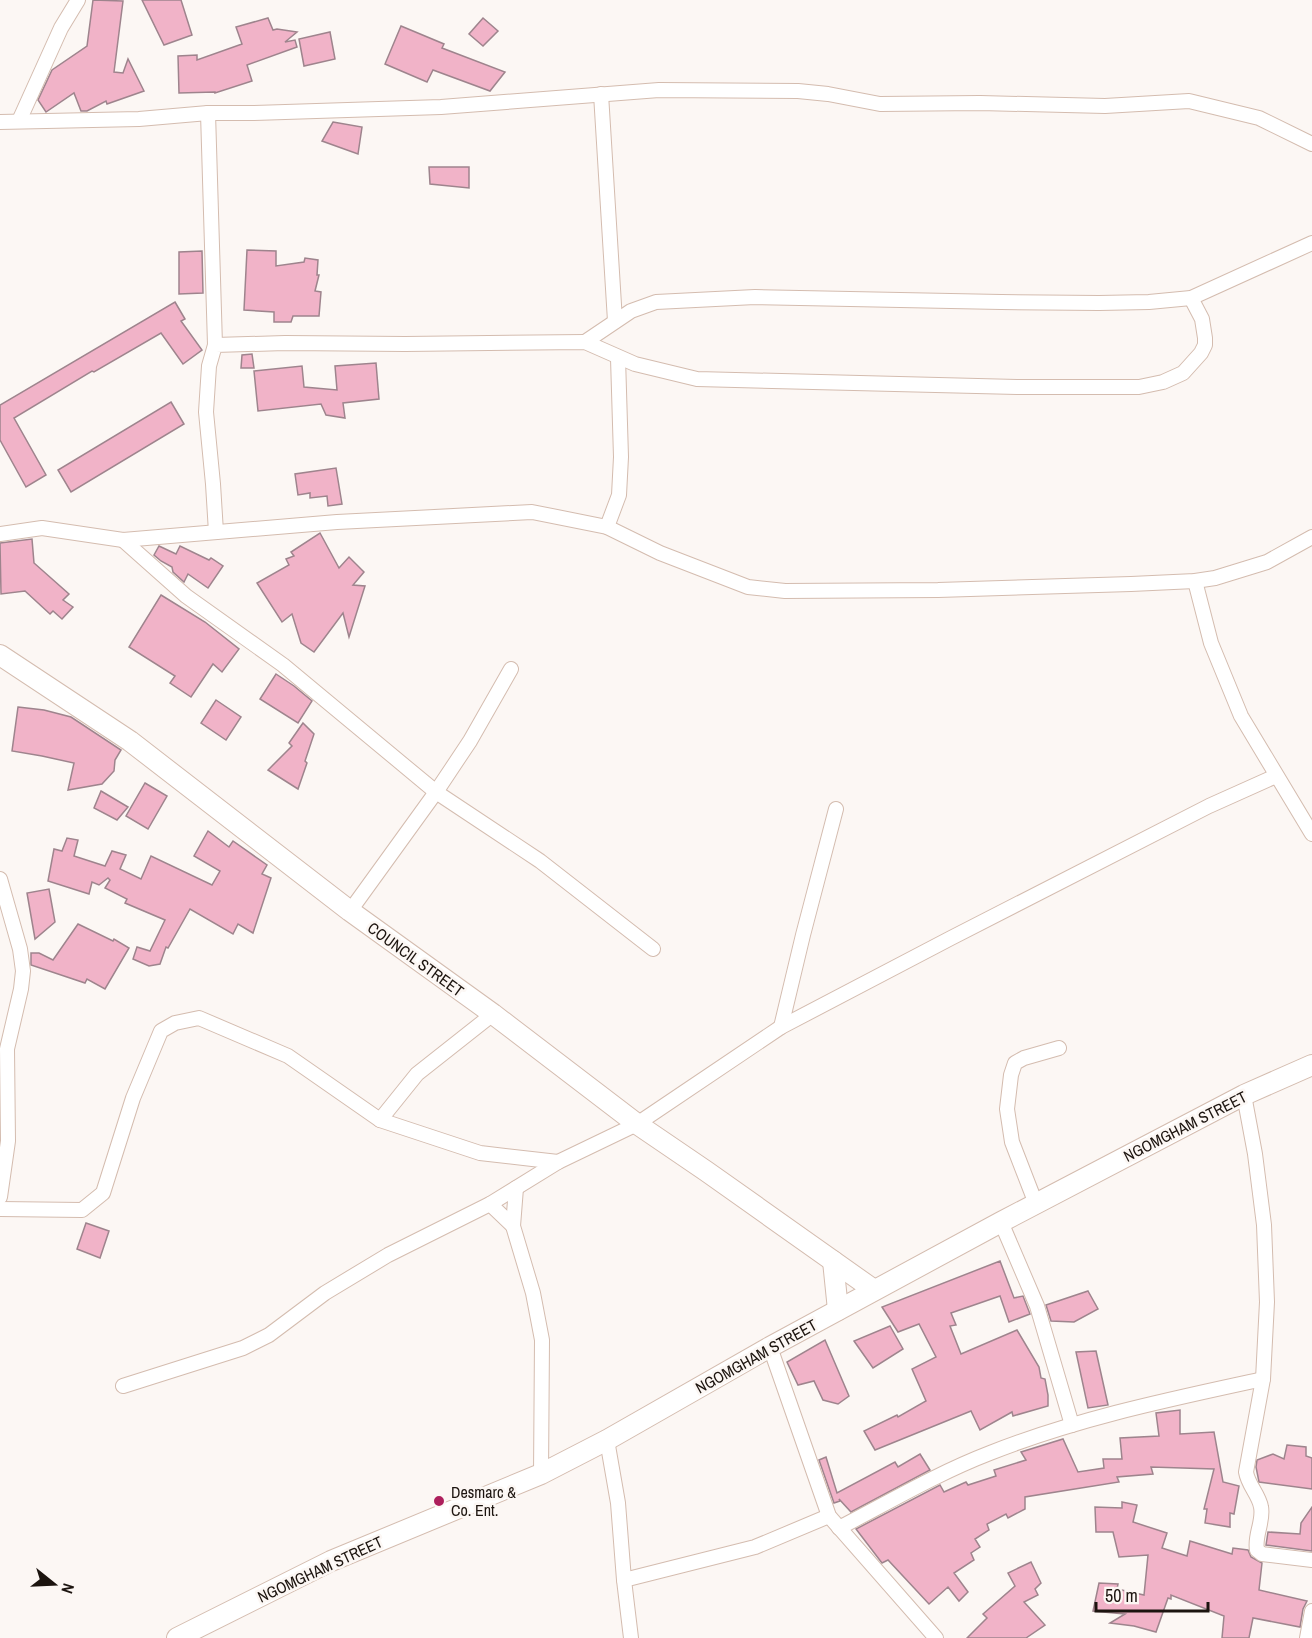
<svg xmlns="http://www.w3.org/2000/svg" width="1312" height="1638" viewBox="0 0 1312 1638" font-family="'Archivo Narrow',sans-serif">
	<style>
		.building { fill: #f1b3c8; stroke: #9e848d; stroke-width: 1.5 }
		.lines { fill: none; stroke-linecap: round; stroke-linejoin: round }
		.street-casing { stroke: #d4bcaf; stroke-width: 16 }
		.secondary-casing { stroke: #d4bcaf; stroke-width: 22 }
		.street { stroke: #fff; stroke-width: 14 }
		.secondary { stroke: #fff; stroke-width: 20 }
		.poi-dot { fill: #ad1f5c; stroke: #fcf7f4; stroke-width: 2 }
		.labels { text-anchor: middle; stroke-width: 5; stroke-linejoin: round; paint-order: stroke }
		.street-label { font-size: 16px; fill: #1c140f; stroke: #fcf7f4 }
		.poi-label { font-size: 16px; fill: #1c140f; stroke: #fcf7f4; text-anchor: start }
	</style>
	<rect width="100%" height="100%" fill="#fcf7f4"/>
	<!-- building -->
	<g class="building">
		<polygon points="93,0 123,1 114,72 123,73 128,59 144,91 107,104 106,101 87,111 81,111 74,93 46,112 38,100 52,70 87,46"/>
		<polygon points="142,0 181,0 192,35 164,45"/>
		<polygon points="268,18 273,30 277,29 297,32 285,42 295,40 297,47 247,65 252,81 215,93 215,92 179,93 178,56 197,55 197,60 242,44 236,27"/>
		<polygon points="483,18 498,31 483,46 469,34"/>
		<polygon points="401,26 444,44 442,48 505,72 490,91 433,70 427,82 385,64"/>
		<polygon points="330,32 335,59 304,66 299,39"/>
		<polygon points="333,122 362,127 358,154 322,141"/>
		<polygon points="429,167 469,167 469,188 430,184"/>
		<polygon points="247,250 276,251 276,266 304,262 305,258 318,260 317,275 319,275 315,291 321,292 319,316 293,316 291,322 274,322 274,312 244,310"/>
		<polygon points="202,251 203,293 179,294 179,252"/>
		<polygon points="175,302 185,319 181,321 202,350 183,364 161,333 94,372 92,371 14,418 46,475 26,487 0,440 0,405"/>
		<polygon points="252,354 254,368 241,368 242,355"/>
		<polygon points="376,363 379,399 343,403 345,418 326,415 321,404 258,411 254,371 302,366 304,387 337,390 335,366"/>
		<polygon points="171,402 184,424 71,492 58,470"/>
		<polygon points="336,468 342,504 328,506 327,496 310,498 310,493 298,495 295,474"/>
		<polygon points="320,533 339,568 349,557 364,572 353,585 365,586 349,637 343,613 314,652 301,643 292,614 282,622 257,583 289,565 286,559 294,556 291,552"/>
		<polygon points="32,539 34,563 69,594 63,600 73,607 62,619 53,611 50,614 25,591 1,594 0,543"/>
		<polygon points="159,546 176,554 180,546 209,560 211,558 223,566 208,588 188,574 184,582 173,572 172,567 161,561 154,555"/>
		<polygon points="161,595 205,622 239,649 222,672 213,664 191,697 170,683 175,676 129,647"/>
		<polygon points="276,674 294,686 312,701 298,723 260,699"/>
		<polygon points="216,700 241,717 226,740 201,723"/>
		<polygon points="18,707 44,710 71,717 121,750 115,760 114,771 102,784 68,790 74,763 42,756 12,751"/>
		<polygon points="303,723 314,734 305,761 307,763 298,789 268,770 292,746 289,743"/>
		<polygon points="145,783 167,796 148,829 126,816"/>
		<polygon points="101,791 128,807 117,820 94,808"/>
		<polygon points="208,831 229,847 233,841 267,865 262,874 271,878 253,933 238,924 233,934 190,909 168,948 166,947 160,964 149,966 133,959 137,947 150,951 165,920 125,903 127,899 105,888 110,880 108,878 99,885 92,882 89,894 48,881 54,849 62,851 67,838 78,840 74,856 105,866 112,851 126,855 120,869 141,879 151,856 212,885 220,871 194,856"/>
		<polygon points="49,889 55,922 35,939 27,893"/>
		<polygon points="78,924 113,941 114,939 129,948 105,989 87,979 85,983 31,965 31,953 39,953 53,960"/>
		<polygon points="86,1223 109,1231 100,1258 77,1249"/>
		<polygon points="1000,1261 1014,1298 1023,1296 1030,1314 1009,1322 1000,1296 951,1313 956,1325 950,1326 961,1354 1017,1330 1039,1367 1041,1378 1045,1379 1048,1395 1048,1406 1013,1416 1012,1412 980,1430 971,1411 875,1450 864,1431 897,1415 898,1417 926,1401 912,1369 936,1357 919,1324 898,1332 882,1307"/>
		<polygon points="1088,1291 1098,1309 1074,1322 1051,1321 1046,1305"/>
		<polygon points="890,1326 903,1349 873,1368 854,1341"/>
		<polygon points="825,1340 849,1396 838,1404 823,1400 814,1381 798,1385 787,1362"/>
		<polygon points="1096,1351 1108,1405 1088,1408 1076,1352"/>
		<polygon points="1180,1410 1180,1434 1214,1432 1223,1482 1239,1486 1234,1514 1230,1513 1230,1527 1205,1523 1207,1509 1204,1509 1214,1469 1151,1467 1153,1474 1117,1477 1119,1482 1025,1497 1025,1509 1008,1518 1006,1514 987,1524 989,1530 975,1539 980,1547 971,1553 974,1560 954,1573 968,1592 959,1601 948,1587 929,1604 888,1560 882,1563 856,1529 940,1485 944,1492 966,1482 968,1485 996,1476 994,1470 1026,1460 1021,1452 1063,1439 1078,1472 1104,1468 1103,1459 1122,1459 1120,1438 1159,1436 1156,1413"/>
		<polygon points="1287,1445 1306,1447 1306,1456 1312,1458 1312,1489 1259,1482 1256,1467 1257,1460 1273,1454 1284,1459"/>
		<polygon points="920,1454 930,1470 851,1512 839,1499 840,1501 834,1503 819,1460 826,1457 837,1493 895,1462 898,1467"/>
		<polygon points="1122,1502 1137,1505 1133,1522 1167,1533 1162,1548 1187,1556 1190,1541 1232,1554 1233,1548 1248,1550 1251,1557 1262,1563 1259,1590 1307,1601 1303,1609 1300,1627 1253,1618 1249,1638 1222,1638 1224,1616 1171,1595 1171,1599 1168,1598 1156,1632 1134,1626 1110,1623 1125,1614 1093,1611 1099,1583 1118,1584 1117,1589 1144,1595 1148,1555 1119,1557 1113,1532 1096,1532 1095,1507 1122,1508"/>
		<polygon points="1312,1507 1312,1551 1266,1545 1268,1532 1300,1534 1301,1523"/>
		<polygon points="1031,1562 1041,1583 1035,1589 1038,1595 1024,1602 1045,1625 1026,1638 967,1638 987,1618 983,1614 1015,1586 1008,1573"/>
	</g>
	<g class="lines">
		<!-- street casing -->
		<g class="street-casing">
			<g id="street">
				<polyline points="601,94 615,321"/>
				<polyline points="208,113 215,345"/>
				<polyline points="19,121 61,28 78,0"/>
				<polyline points="0,122 139,119 208,113 254,113 441,107 659,90 798,91 828,94 880,104 980,103 1105,106 1189,101 1259,118 1312,144"/>
				<polyline points="585,342 631,311 656,302 755,297 1001,302 1099,303 1149,302 1191,298 1312,243"/>
				<polyline points="607,527 619,495 621,457 618,358"/>
				<polyline points="216,532 213,484 206,412 209,366 215,345 285,343 405,344 585,342 635,364 697,379 1017,387 1139,387 1163,382 1183,373 1201,353 1205,345 1205,338 1202,319 1191,298"/>
				<polyline points="0,534 42,528 123,540 337,522 532,512 607,527 660,553 748,587 785,591 938,590 1131,584 1195,581 1215,578 1267,562 1312,537"/>
				<polyline points="123,540 186,596 283,665 436,792 540,861 653,949"/>
				<polyline points="1195,581 1211,643 1241,716 1312,834"/>
				<polyline points="0,879 20,949 23,971 21,989 7,1049 8,1141 0,1197"/>
				<polyline points="350,911 436,792 470,741 511,669"/>
				<polyline points="781,1027 803,935 836,809"/>
				<path d="M1244,1095L1255,1154L1264,1225L1267,1302L1263,1379L1246,1472C1248,1485 1259,1495 1261,1507C1264,1521 1254,1536 1257,1550L1262,1554L1312,1560"/>
				<polyline points="380,1120 417,1074 493,1014"/>
				<polyline points="516,1188 513,1226 533,1293 542,1340 541,1474"/>
				<polyline points="490,1204 513,1226"/>
				<polyline points="1036,1204 1012,1142 1007,1109 1011,1075 1015,1063 1024,1058 1059,1048"/>
				<polyline points="0,1209 82,1210 103,1193 133,1098 161,1031 175,1023 199,1018 288,1056 380,1120 480,1153 558,1162"/>
				<polyline points="1001,1222 1037,1306 1072,1425"/>
				<polyline points="770,1347 829,1516 936,1638"/>
				<polyline points="123,1386 243,1348 269,1335 325,1293 388,1255 490,1204 558,1162 637,1124 781,1027 951,938 1209,806 1276,776"/>
				<polyline points="607,1440 618,1503 624,1580 755,1547 829,1516"/>
				<path d="M839,1528C889,1502 938,1473 990,1453C1078,1418 1171,1399 1263,1379"/>
				<polyline points="624,1580 631,1638"/>
				<polyline points="1307,1638 1312,1611"/>
			</g>
		</g>
		<!-- secondary casing -->
		<g class="secondary-casing">
			<g id="secondary">
				<polyline points="0,655 130,741 350,911 493,1014 637,1124 706,1171 874,1290"/>
				<polyline points="833,1261 838,1310"/>
				<polyline points="177,1638 331,1561 541,1474 607,1440 770,1347 1001,1222 1244,1095 1312,1065"/>
			</g>
		</g>
		<!-- street -->
		<use href="#street" class="street"/>
		<!-- secondary -->
		<use href="#secondary" class="secondary"/>
	</g>
	<!-- markers -->
	<circle class="poi-dot" cx="439" cy="1501" r="6"/>
	<g class="labels">
		<!-- street labels -->
		<g class="street-label">
			<text transform="translate(416 959) rotate(36)" y="6">COUNCIL STREET</text>
			<text transform="translate(1185 1126) rotate(-27)" y="6">NGOMGHAM STREET</text>
			<text transform="translate(756 1356) rotate(-29)" y="6">NGOMGHAM STREET</text>
			<text transform="translate(320 1569) rotate(-25)" y="6">NGOMGHAM STREET</text>
		</g>
		<!-- poi labels -->
		<g class="poi-label">
			<text x="451" y="1498">Desmarc &amp;<tspan x="451" dy="18">Co. Ent.</tspan></text>
		</g>
	</g>
	<!-- north arrow -->
	<g transform="translate(54 1584) rotate(108)" stroke="#fcf7f4" stroke-width="4.5" paint-order="stroke">
	<path d="M0-4.5L10 22L0 15L-10 22Z" fill="#1c140f"/>
	<text y="-9" font-size="16" font-weight="bold" text-anchor="middle" fill="#1c140f">N</text>
	</g>
	<!-- scale -->
	<path d="M1096 1602v9h112v-9" fill="none" stroke="#1c140f" stroke-width="3"/>
	<text x="1105" y="1602" font-size="18" fill="#1c140f" stroke="#fcf7f4" stroke-width="4.5" paint-order="stroke">50 m</text>
</svg>
